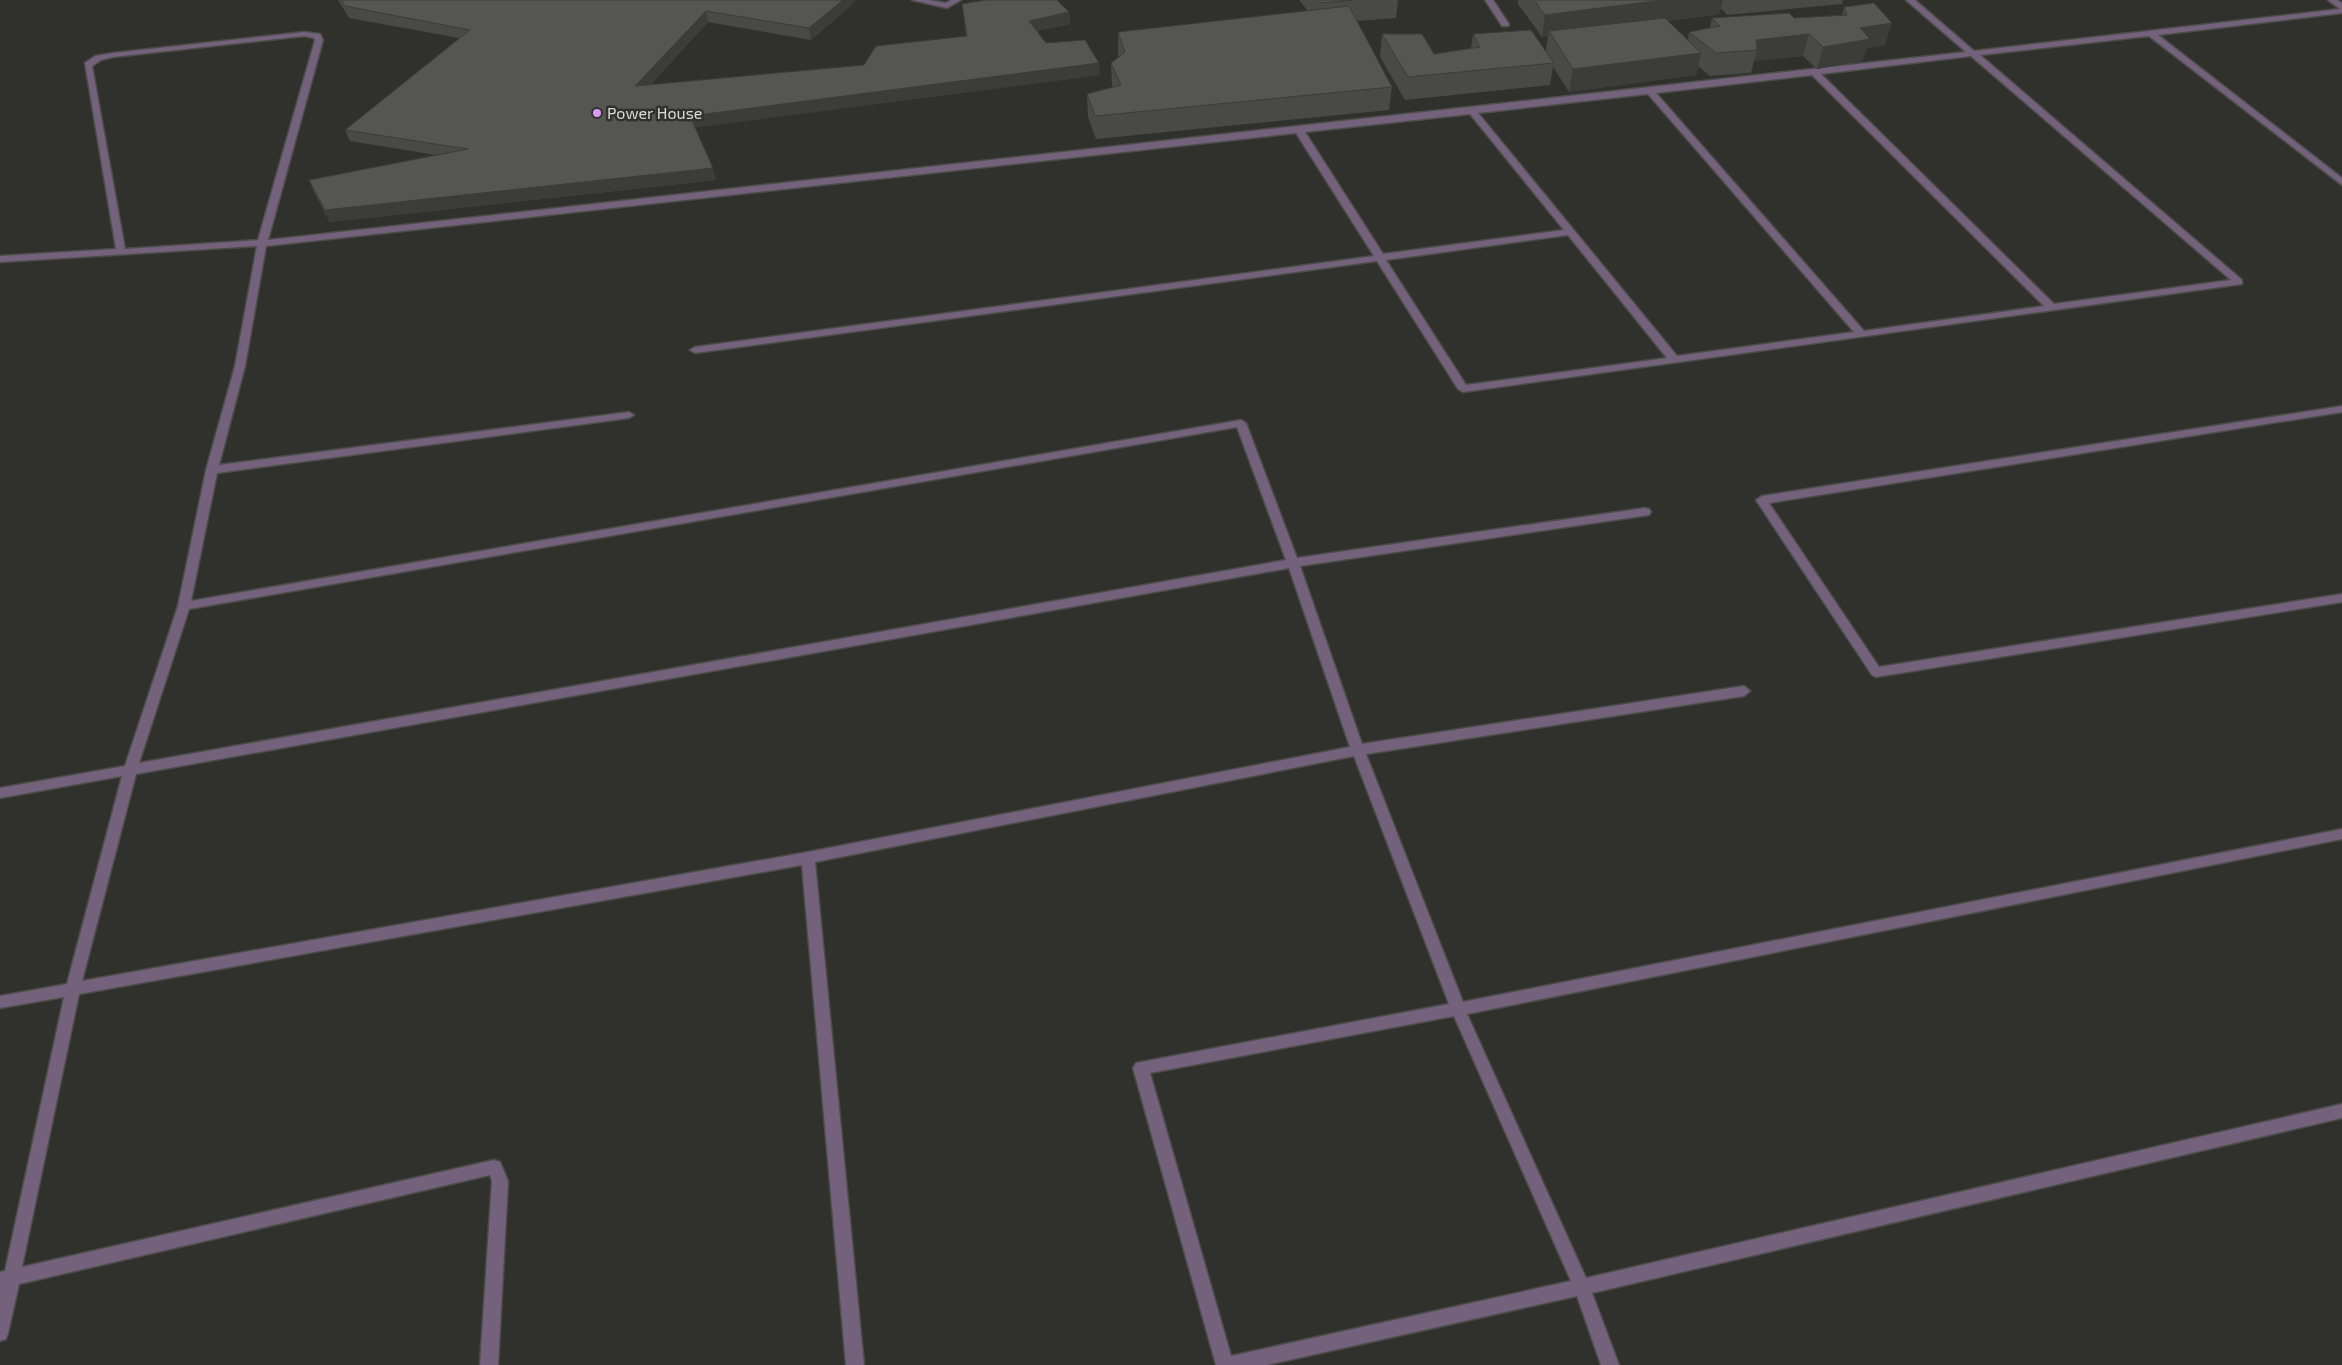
<svg xmlns="http://www.w3.org/2000/svg" width="2342" height="1365" viewBox="0 0 2342 1365" font-family="'Exo 2',sans-serif">
	<style>
		.lines { fill: none; stroke-linecap: round; stroke-linejoin: round }
		.minor-casing { stroke: #4b4c48; stroke-width: 3 }
		.minor { fill: #74617c; fill-rule: evenodd }
		.wall { fill: #494a47 }
		.shaded-wall { fill: #3c3c39 }
		.building { fill: #555652; stroke: #3c3c39 }
		.poi-dot { fill: #db99f5; stroke: #30312d; stroke-width: 2 }
		.labels { text-anchor: middle; stroke-width: 5; stroke-linejoin: round; paint-order: stroke }
		.far-poi-label { font-size: 16px; fill: #d9dad8; stroke: #30312d; text-anchor: start }
	</style>
	<rect width="100%" height="100%" fill="#30312d"/>
	<g class="lines">
		<!-- minor casing -->
		<g class="minor-casing">
			<g id="minor">
				<polygon points="912,0 928,0 946,3 951,0 961,0 947,8"/>
				<polygon points="1485,0 1493,0 1509,24 1508,26 1502,26"/>
				<path d="M1906,0H1915L1974,51L2340,9L2328,0H2337L2342,3V13L2158,35L2342,178V185L2149,36L1980,55L2242,280V284L1463,392L1458,389L1377,261L695,353L690,350L695,347L1374,256L1296,133L266,246L245,366L219,465L629,412L634,415L629,418L217,473L191,601L1241,420L1246,423L1297,558L1645,508L1649,509L1651,512L1649,515L1300,566L1362,744L1744,686L1750,691L1744,696L1366,754L1463,1002L2342,829V839L1467,1014L1586,1278L2342,1104V1118L1592,1293L1619,1365H1601L1577,1296L1267,1365H1216L1133,1068L1136,1063L1449,1004L1354,756L815,862L864,1365H846L802,865L79,994L22,1267L494,1160L500,1162L508,1181L498,1365H480L492,1181L490,1175L19,1284L8,1333L6,1339L0,1341V1272L5,1271L64,997L0,1008V996L67,984L122,776L0,798V788L125,766L178,606L206,470L235,366L257,246L0,262V256L116,249L85,63L95,56L113,53L304,32L320,34L323,40L268,240L1966,52ZM304,36L314,38L315,40L258,240L125,249L92,66L101,60L113,57ZM1971,56L2231,280L2054,304L1821,74ZM1812,75L2044,306L1864,331L1656,93ZM1648,94L1854,332L1677,356L1478,113ZM1470,114L1564,230L1383,254L1305,132ZM1568,235L1667,358L1466,385L1386,260ZM1237,427L1286,560L139,763L189,609ZM1289,568L1350,747L808,852L82,981L136,774ZM1454,1016L1571,1281L1231,1356L1150,1073Z"/>
				<polygon points="2342,406 2342,412 1769,503 1879,667 2342,594 2342,602 1876,677 1872,675 1756,500 1762,496"/>
			</g>
		</g>
		<!-- minor -->
		<use href="#minor" class="minor"/>
	</g>
	<!-- wall -->
	<g class="wall">
		<polygon points="338,0 855,0 855,2 811,40 708,22 650,85 864,65 966,36 962,4 1069,12 1070,24 1036,31 1046,43 1100,75 695,127 716,180 330,222 314,192 309,180 436,155 350,141 345,130 459,38 349,18"/>
		<polygon points="1299,0 1398,0 1396,18 1357,21 1392,87 1389,110 1096,139 1088,117 1087,94 1113,87 1112,85 1111,63 1119,57 1118,54 1118,32 1308,11"/>
		<polygon points="1518,0 1843,0 1842,4 1727,15 1721,8 1719,14 1668,21 1688,40 1689,32 1710,28 1712,18 1794,18 1842,15 1844,7 1885,45 1867,48 1862,61 1817,69 1803,56 1754,61 1751,73 1710,76 1698,66 1696,75 1569,92 1553,67 1550,85 1405,100 1380,57 1382,34 1434,54 1471,48 1473,34 1546,50 1548,36 1542,37 1518,4"/>
	</g>
	<!-- shaded-wall -->
	<g class="shaded-wall">
		<polygon points="843,0 855,0 855,2 811,40 809,28"/>
		<polygon points="1663,0 1723,0 1719,14 1552,36 1549,31 1548,36 1542,37 1545,15"/>
		<polygon points="706,11 708,22 638,97 635,86"/>
		<polygon points="1069,12 1070,24 1030,32 1029,21"/>
		<polygon points="1892,23 1885,45 1867,48 1862,61 1817,69 1823,47 1860,28"/>
		<polygon points="1809,34 1803,56 1754,61 1757,50 1756,40"/>
		<polygon points="1701,53 1696,75 1569,92 1573,69"/>
		<polygon points="1099,63 1100,75 693,128 690,116"/>
		<polygon points="713,168 716,180 330,222 325,210"/>
	</g>
	<!-- building -->
	<g class="building">
		<polygon points="341,0 843,0 809,28 706,11 635,86 864,65 876,46 967,36 962,4 985,0 1057,0 1069,12 1029,21 1046,43 1085,40 1099,63 690,116 713,168 325,210 309,180 468,149 345,130 470,30 345,6"/>
		<polygon points="1318,0 1354,0 1320,3"/>
		<polygon points="1534,0 1663,0 1545,15"/>
		<polygon points="1874,3 1892,23 1860,28 1870,39 1823,47 1809,34 1756,40 1757,50 1716,53 1689,32 1720,26 1712,18 1789,13 1794,18 1847,15 1844,7"/>
		<polygon points="1349,6 1392,87 1095,116 1087,94 1121,85 1111,63 1125,52 1118,32"/>
		<polygon points="1665,18 1701,53 1573,69 1549,31"/>
		<polygon points="1531,30 1554,63 1408,77 1382,34 1422,34 1434,54 1480,47 1473,34"/>
	</g>
	<!-- markers -->
	<circle class="poi-dot" cx="597" cy="113" r="5"/>
	<g class="labels">
		<!-- far-poi labels -->
		<g class="far-poi-label">
			<text x="607" y="119">Power House</text>
		</g>
	</g>
</svg>
